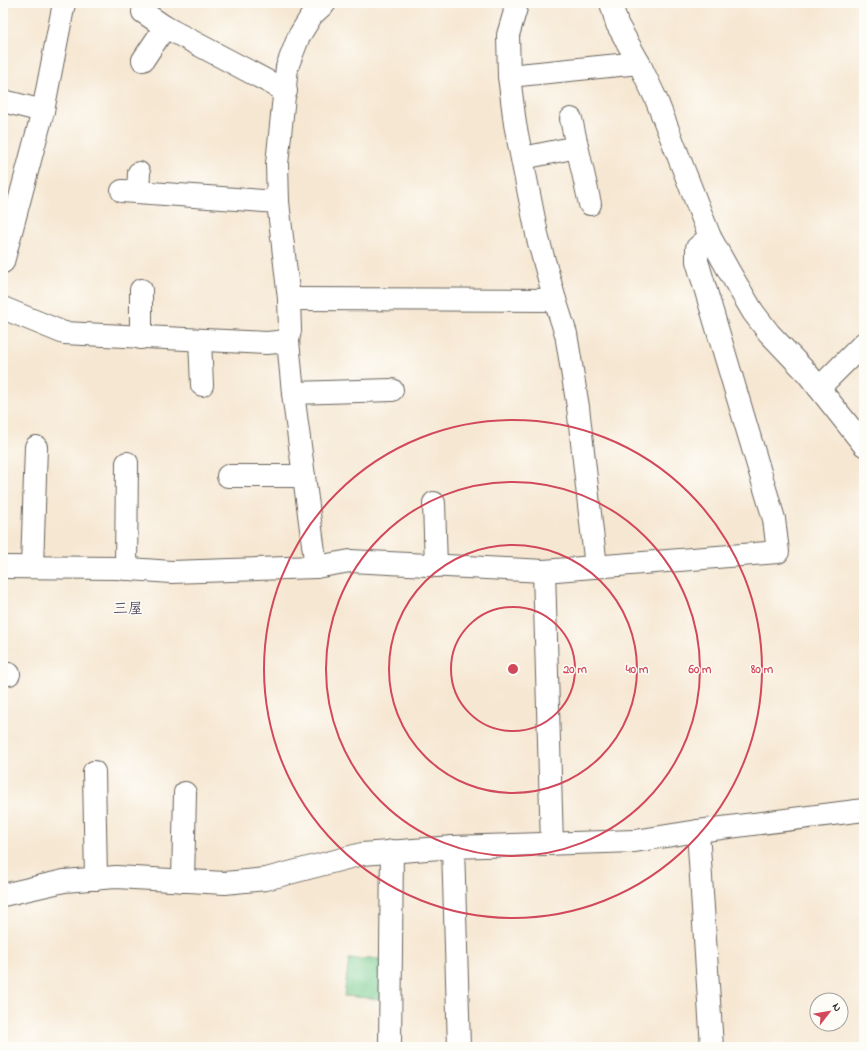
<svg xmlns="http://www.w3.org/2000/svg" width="867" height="1050" viewBox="0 0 867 1050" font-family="'Indie Flower','Klee One',sans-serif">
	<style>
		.green { fill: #75ca8e; stroke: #487355 }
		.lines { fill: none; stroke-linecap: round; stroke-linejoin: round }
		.minor-casing { stroke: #68635c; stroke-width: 24 }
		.minor { stroke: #fff; stroke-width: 22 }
		.ring { fill: none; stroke: #d1495b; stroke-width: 2 }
		.labels { text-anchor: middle; stroke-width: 3; stroke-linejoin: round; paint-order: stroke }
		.neighbourhood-label { font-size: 15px; font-weight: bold; fill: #554e64; stroke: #fdfcf7 }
		.centre { fill: #d1495b; stroke: #fdfcf7; stroke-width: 2 }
		.ring-label { font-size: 12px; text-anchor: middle; font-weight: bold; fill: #d1495b; stroke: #fdfcf7; stroke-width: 3; stroke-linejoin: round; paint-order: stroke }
	</style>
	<rect width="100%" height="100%" fill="#fdfcf7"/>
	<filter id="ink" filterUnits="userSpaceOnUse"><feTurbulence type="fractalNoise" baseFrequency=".025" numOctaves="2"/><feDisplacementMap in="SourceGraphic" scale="8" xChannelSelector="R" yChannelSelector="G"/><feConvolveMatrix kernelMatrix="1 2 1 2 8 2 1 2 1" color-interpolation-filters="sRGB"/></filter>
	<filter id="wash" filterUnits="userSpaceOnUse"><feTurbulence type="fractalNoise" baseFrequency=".012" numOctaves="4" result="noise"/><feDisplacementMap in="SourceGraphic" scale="16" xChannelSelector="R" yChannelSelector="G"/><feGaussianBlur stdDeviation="0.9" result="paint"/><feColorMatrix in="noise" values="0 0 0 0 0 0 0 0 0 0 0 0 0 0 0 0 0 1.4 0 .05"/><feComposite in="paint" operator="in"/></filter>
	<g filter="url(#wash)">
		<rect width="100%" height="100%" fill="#f6e7d2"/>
		<!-- green -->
		<polygon class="green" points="349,959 384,959 382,999 344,996"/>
	</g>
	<g filter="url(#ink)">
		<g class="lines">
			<!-- minor casing -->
			<g class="minor-casing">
				<g id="minor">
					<polyline points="513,3 516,8 508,35 509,76 515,124 538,239 555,300 566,334 578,407 596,567"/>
					<polyline points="611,3 617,24 639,63 656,99 710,237 730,273 753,312 769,333 807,373 864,445"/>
					<polyline points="143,12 165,27 286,91"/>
					<polyline points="143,60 165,27"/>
					<polyline points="509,76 639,63"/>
					<polyline points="3,101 43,111"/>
					<polyline points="571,119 590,204"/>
					<polyline points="523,158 577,147"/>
					<polyline points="122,191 278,202"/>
					<polyline points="138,192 139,173"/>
					<polyline points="3,262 43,111 64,3"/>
					<polyline points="141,290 141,338"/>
					<polyline points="289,299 555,300"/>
					<polyline points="3,308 64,333 267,343 288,341"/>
					<polyline points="200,340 202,385"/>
					<polyline points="819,388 864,343"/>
					<polyline points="293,393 392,390"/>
					<polyline points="228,476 304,476"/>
					<polyline points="434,503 436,566"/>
					<polyline points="3,567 117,568 171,572 316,567 350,561 544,571 778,552 774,519 697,261 697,248 710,237"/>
					<polyline points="32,567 36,447"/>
					<polyline points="316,567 293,393 288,341 290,330 289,299 278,202 277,164 287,67 299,36 312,15 325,3"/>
					<polyline points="126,569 127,463"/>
					<polyline points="544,571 552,844"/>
					<polyline points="3,674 9,674"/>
					<polyline points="94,772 96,879"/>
					<polyline points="698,831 712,1047"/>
					<polyline points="453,847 459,1047"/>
					<polyline points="183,881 185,793"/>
					<polyline points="3,895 64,881 116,877 225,883 266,879 362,854 453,847 635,841 698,831 864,810"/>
					<polyline points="390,1047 392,851"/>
				</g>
			</g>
			<!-- minor -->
			<use href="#minor" class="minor"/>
		</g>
	</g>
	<!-- distance rings -->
	<g class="ring">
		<circle cx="513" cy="669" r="62"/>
		<circle cx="513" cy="669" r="124"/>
		<circle cx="513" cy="669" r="187"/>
		<circle cx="513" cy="669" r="249"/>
	</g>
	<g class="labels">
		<!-- neighbourhood labels -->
		<g class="neighbourhood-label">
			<text x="128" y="613">三屋</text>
		</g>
	</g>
	<circle cx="513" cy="669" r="6" class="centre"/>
	<g class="ring-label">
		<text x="575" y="673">20 m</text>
		<text x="637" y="673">40 m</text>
		<text x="700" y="673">60 m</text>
		<text x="762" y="673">80 m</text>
	</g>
	<!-- margin -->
	<rect width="867" height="1050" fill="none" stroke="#fdfcf7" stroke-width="16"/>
	<!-- north arrow -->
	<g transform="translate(829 1012) rotate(59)"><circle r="19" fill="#fdfcf7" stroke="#a3a29f"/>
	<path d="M0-3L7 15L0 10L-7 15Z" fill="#d1495b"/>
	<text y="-6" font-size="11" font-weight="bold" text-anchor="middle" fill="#1c1c1c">N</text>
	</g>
</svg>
